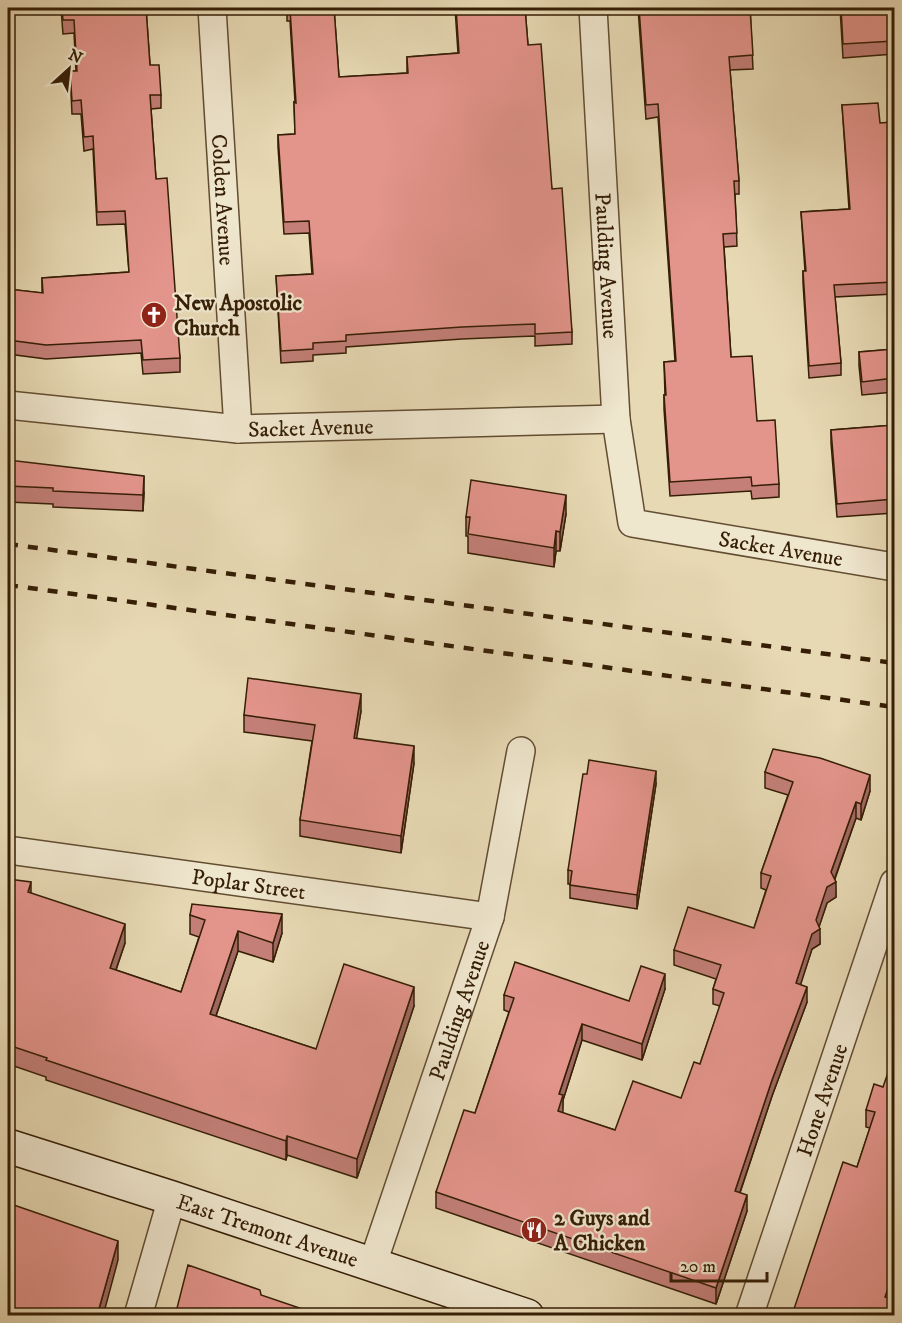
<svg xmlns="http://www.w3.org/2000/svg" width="902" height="1323" viewBox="0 0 902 1323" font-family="'IM FELL DW Pica',serif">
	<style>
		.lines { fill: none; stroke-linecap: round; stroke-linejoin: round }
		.minor-casing { stroke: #624d31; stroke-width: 30 }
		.secondary-casing { stroke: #351e05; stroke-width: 36 }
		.minor { stroke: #efe6ce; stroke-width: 27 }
		.secondary { stroke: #efe6ce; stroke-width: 33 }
		.rail { stroke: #351e05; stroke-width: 4.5; stroke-dasharray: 10 10; stroke-linecap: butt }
		.wall { fill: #c37f78; stroke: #351e05; stroke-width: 1.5 }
		.shaded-wall { fill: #9f6861; stroke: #351e05; stroke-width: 1.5 }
		.building { fill: #e3948b; stroke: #351e05; stroke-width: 1.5 }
		.labels { text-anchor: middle; stroke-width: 4.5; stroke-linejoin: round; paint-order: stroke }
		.street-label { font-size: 22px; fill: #351e05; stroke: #efe6ce }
		.poi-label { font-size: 22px; font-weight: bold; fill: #351e05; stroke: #efe6ce; text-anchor: start }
	</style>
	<rect width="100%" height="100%" fill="#e7d9b4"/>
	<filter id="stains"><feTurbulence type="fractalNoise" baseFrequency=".00333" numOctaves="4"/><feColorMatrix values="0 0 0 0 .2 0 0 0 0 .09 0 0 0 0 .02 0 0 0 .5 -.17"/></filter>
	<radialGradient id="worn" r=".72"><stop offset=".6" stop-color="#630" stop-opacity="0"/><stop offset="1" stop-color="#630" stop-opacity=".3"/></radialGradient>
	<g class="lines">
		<!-- minor casing -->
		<g class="minor-casing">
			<g id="minor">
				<path id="s1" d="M212,8L238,429"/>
				<path id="s2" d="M593,8L616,419L632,523L894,567"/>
				<path id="s3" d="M8,405L238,429L616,419"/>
				<path id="s4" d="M8,850L490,917"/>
				<path id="s5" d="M373,1263L490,917L521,751"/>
				<polyline points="138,1316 172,1198"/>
				<path id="s6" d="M749,1316L894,883"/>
			</g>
		</g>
		<!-- secondary casing -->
		<g class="secondary-casing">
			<g id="secondary">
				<path id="s7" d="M8,1146L172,1198L527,1316"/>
			</g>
		</g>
		<!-- minor -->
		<use href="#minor" class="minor"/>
		<!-- secondary -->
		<use href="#secondary" class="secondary"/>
		<!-- rail -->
		<g class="rail">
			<polyline points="8,544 894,663"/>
			<polyline points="8,585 894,707"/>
		</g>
	</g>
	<!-- wall -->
	<g class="wall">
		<polygon points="61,8 146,8 150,65 161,95 161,108 151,109 156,179 180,358 180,372 143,374 141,353 46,359 8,354 8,289 42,293 42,278 129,272 125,224 97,225 93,149 84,151 81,114 72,114 70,71 76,71 74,33 63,34"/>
		<polygon points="287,8 334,8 339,77 407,73 407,57 458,53 455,8 525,8 528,45 552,189 572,332 572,344 535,346 535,336 462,339 346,347 346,353 313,355 313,361 281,363 276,276 312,274 309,233 284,234 278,147 278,135 295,134 294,102 295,102 290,21 287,21"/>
		<polygon points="638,8 750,8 753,69 730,70 739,181 739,194 735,194 737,246 724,247 731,357 757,421 779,484 779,497 752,499 751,491 670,496 664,409 664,395 665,395 664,362 675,361 658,117 646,119"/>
		<polygon points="840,8 894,8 894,54 843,58"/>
		<polygon points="842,105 880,123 894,122 894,294 835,297 841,363 841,375 809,378 803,283 803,271 805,271 801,212 849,209"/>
		<polygon points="894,349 894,392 862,395 859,366 859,352"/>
		<polygon points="894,425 894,513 837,517 831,443 831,430"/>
		<polygon points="8,460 144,492 143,511 53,507 53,504 8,502"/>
		<polygon points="566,514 560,551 556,551 554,567 468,553 468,536 466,536 466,517"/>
		<polygon points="361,711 356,738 414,763 401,853 300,836 300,820 312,741 244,732 244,715"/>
		<polygon points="765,772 870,791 861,820 856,818 835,879 836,897 827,903 819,926 820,944 812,949 800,985 807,1002 772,1096 740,1193 747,1211 716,1304 436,1208 436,1192 475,1113 509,1012 504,1010 504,995 629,1001 665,989 642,1060 582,1040 563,1100 562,1113 615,1130 681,1098 700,1064 720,1006 713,1004 713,989 716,979 674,965 674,950 754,928 766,890 761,888 761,873 788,795 765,788"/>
		<polygon points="656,784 637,909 570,898 570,884 568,884 568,870"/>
		<polygon points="8,879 31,893 125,943 116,970 181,992 199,937 190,934 190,915 282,933 273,962 238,951 216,1016 316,1049 414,1006 357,1178 287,1155 286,1160 46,1080 46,1077 8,1064"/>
		<polygon points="883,1087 891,1299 894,1316 793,1316 793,1312 857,1167 870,1128 866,1127 866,1110"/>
	</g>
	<!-- shaded-wall -->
	<g class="shaded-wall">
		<polygon points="144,476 144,492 143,511 143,495"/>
		<polygon points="566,495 566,514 560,551 560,532"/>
		<polygon points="556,531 556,551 554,567 554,548"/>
		<polygon points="361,694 361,711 354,755 354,738"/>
		<polygon points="414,746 414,763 401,853 401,836"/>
		<polygon points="656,771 656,784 637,909 637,895"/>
		<polygon points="870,775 870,791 861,820 861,804"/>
		<polygon points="856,802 856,818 833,883 836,882 836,897 827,903 818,930 820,929 820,944 812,949 796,999 796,983 831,872"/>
		<polygon points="31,882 31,901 28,892"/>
		<polygon points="282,914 282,933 273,962 273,943"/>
		<polygon points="125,924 125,943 110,987 110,968"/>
		<polygon points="238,931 238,951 210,1033 210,1014"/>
		<polygon points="665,974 665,989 642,1060 642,1044"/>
		<polygon points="414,987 414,1006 357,1178 357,1159"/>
		<polygon points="807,987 807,1002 772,1096 735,1207 735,1191 772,1080"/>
		<polygon points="582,1024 582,1040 563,1100 563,1111 558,1126 558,1111 559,1094"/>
		<polygon points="287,1136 287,1155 286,1160 286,1141"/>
		<polygon points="747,1195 747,1211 716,1304 716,1288"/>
		<polygon points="118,1241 118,1260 103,1316 97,1316"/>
		<polygon points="894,1270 894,1287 885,1314 885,1297"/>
	</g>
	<!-- building -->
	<g class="building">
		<polygon points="62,8 146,8 150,65 159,65 161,95 150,95 156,179 167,178 180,358 143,360 141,340 46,345 8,340 8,289 43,293 42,278 129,272 125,211 97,212 93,136 84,137 81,100 72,101 70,71 77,71 74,20 63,20"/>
		<polygon points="287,8 334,8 339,77 408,73 407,57 459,53 456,8 525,8 528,45 541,44 552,189 562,188 572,332 535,334 535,324 462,327 346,335 346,341 313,343 313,349 281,351 276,276 313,274 309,221 284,222 278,135 295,134 294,102 296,103 290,9 287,9"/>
		<polygon points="639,8 750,8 753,55 729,57 739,181 734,181 737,233 723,234 731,357 752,356 757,421 775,420 779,484 752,486 751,477 670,482 664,395 666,395 664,362 676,361 658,104 646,105"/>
		<polygon points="841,8 894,8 894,41 843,44"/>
		<polygon points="878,103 880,123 894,122 894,282 834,285 841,363 809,366 803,271 806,271 801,212 850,209 842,105"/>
		<polygon points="894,349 894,378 862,382 859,352"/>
		<polygon points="894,425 894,499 837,504 831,430"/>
		<polygon points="8,460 144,476 143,495 53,491 53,488 8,486"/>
		<polygon points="471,480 566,495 560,532 556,531 554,548 468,534 470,517 466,517"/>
		<polygon points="248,678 361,694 354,738 414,746 401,836 300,820 315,725 244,715"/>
		<polygon points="773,749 820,758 870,775 861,804 856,802 831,872 836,882 827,887 816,920 820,929 812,934 796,983 807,987 772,1080 735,1191 747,1195 716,1288 436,1192 464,1110 475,1113 514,998 504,995 515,962 629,1001 641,966 665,974 642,1044 582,1024 559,1094 563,1095 558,1111 615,1130 633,1081 681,1098 694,1062 700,1064 724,993 713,989 721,965 674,950 688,907 754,928 771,876 761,873 793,782 765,772"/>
		<polygon points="589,760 656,771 637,895 570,885 572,871 568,870 583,774 587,774"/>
		<polygon points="8,879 31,882 28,892 125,924 110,968 181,992 205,920 190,915 192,904 282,914 273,943 238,931 210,1014 316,1049 344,964 414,987 357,1159 287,1136 286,1141 46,1060 47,1058 8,1045"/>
		<polygon points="892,1061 894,1062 894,1270 885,1297 894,1300 894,1316 802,1316 793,1312 843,1162 857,1167 875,1112 866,1110 874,1084 883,1087"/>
		<polygon points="8,1203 118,1241 97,1316 8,1316"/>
		<polygon points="188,1265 260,1290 261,1295 323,1316 175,1316"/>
	</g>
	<!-- icons -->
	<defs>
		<g id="church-disc" transform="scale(1.35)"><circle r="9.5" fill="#8f2418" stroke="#efe6ce"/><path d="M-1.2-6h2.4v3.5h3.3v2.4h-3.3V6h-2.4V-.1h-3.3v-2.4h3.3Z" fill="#fff"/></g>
		<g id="restaurant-disc" transform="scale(1.35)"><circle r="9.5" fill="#8f2418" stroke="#efe6ce"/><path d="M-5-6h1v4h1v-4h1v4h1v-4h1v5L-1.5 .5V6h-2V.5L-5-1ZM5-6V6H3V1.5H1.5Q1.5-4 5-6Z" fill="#fff"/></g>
	</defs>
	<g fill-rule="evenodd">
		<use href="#church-disc" x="154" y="315"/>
		<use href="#restaurant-disc" x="534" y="1230"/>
	</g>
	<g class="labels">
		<!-- street labels -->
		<g class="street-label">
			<text dy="8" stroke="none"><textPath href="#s1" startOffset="192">Colden Avenue</textPath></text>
			<text dy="8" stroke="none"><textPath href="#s2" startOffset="258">Paulding Avenue</textPath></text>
			<text dy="8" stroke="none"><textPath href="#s3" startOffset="304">Sacket Avenue</textPath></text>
			<text dy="8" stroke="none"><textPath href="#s2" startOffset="668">Sacket Avenue</textPath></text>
			<text dy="8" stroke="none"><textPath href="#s4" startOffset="243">Poplar Street</textPath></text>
			<text dy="8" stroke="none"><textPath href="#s5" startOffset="267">Paulding Avenue</textPath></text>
			<text dy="8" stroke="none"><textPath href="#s6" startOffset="228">Hone Avenue</textPath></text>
			<text dy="8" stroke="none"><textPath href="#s7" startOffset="273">East Tremont Avenue</textPath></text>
		</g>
		<!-- poi labels -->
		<g class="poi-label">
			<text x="174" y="310">New Apostolic<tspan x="174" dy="25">Church</tspan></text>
			<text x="554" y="1225">2 Guys and<tspan x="554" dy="25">A Chicken</tspan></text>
		</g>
	</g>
	<!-- margin -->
	<rect width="902" height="1323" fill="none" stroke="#e7d9b4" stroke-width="30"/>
	<rect x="9" y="9" width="884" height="1305" fill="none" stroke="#351e05" stroke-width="3"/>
	<rect x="15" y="15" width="872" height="1293" fill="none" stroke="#351e05" stroke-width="1.5"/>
	<!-- north arrow -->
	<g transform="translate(69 69) rotate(27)" stroke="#efe6ce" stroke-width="4.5" paint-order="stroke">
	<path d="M0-4.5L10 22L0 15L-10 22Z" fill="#351e05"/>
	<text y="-9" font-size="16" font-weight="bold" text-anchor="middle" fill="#351e05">N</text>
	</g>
	<!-- scale -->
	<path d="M671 1272v9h96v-9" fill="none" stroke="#351e05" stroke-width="3"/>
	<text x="680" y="1272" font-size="18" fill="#351e05" stroke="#efe6ce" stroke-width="4.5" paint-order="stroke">20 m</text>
	<rect width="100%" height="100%" filter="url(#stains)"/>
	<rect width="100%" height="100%" fill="url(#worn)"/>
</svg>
